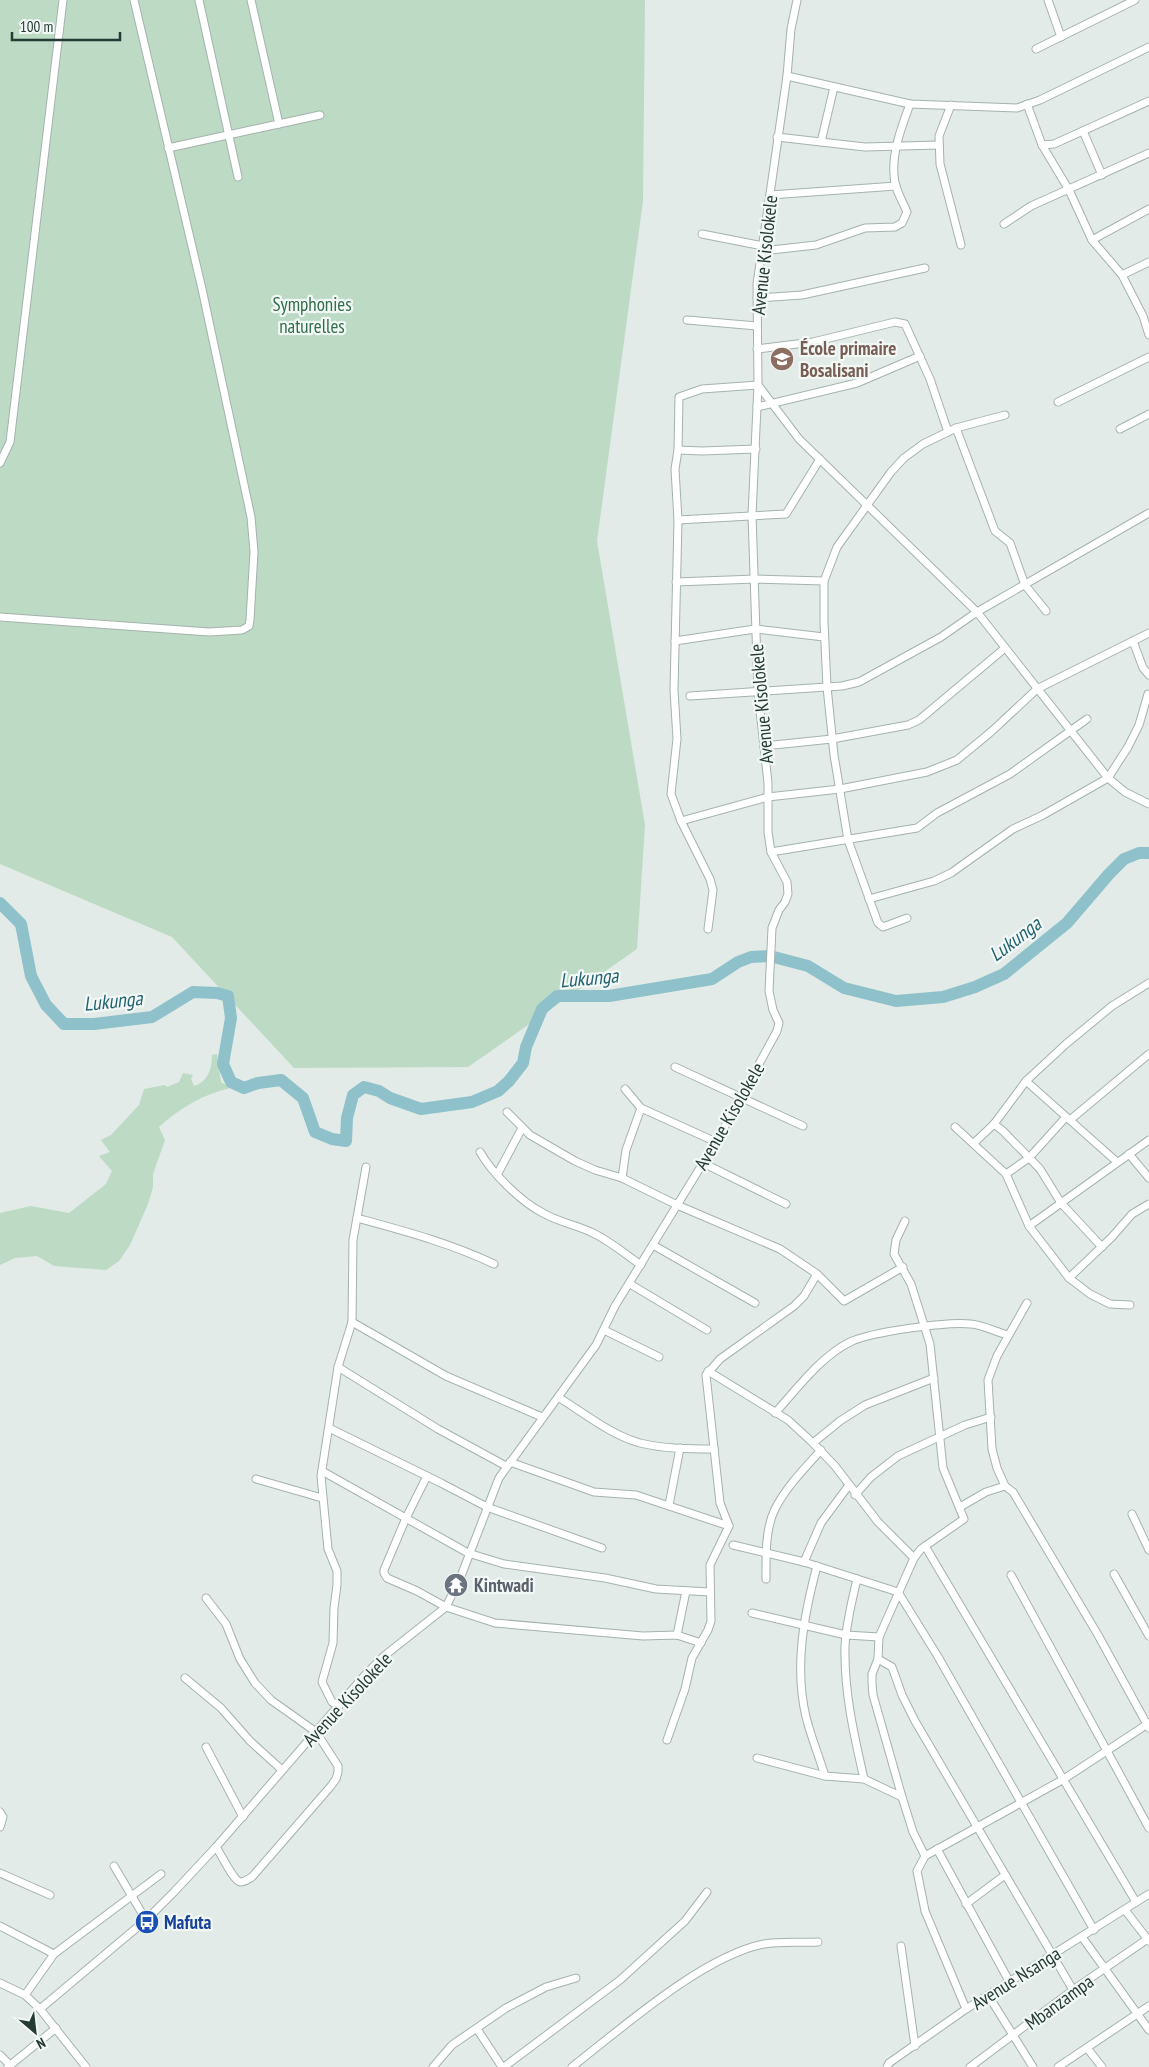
<svg xmlns="http://www.w3.org/2000/svg" width="1149" height="2067" viewBox="0 0 1149 2067" font-family="'PT Sans Narrow',sans-serif">
	<style>
		.green { fill: #bddac5 }
		.lines { fill: none; stroke-linecap: round; stroke-linejoin: round }
		.river { stroke: #8fc1cb; stroke-width: 12 }
		.minor-casing { stroke: #a5b2ae; stroke-width: 9 }
		.minor { stroke: #fff; stroke-width: 7 }
		.labels { text-anchor: middle; stroke-width: 4.5; stroke-linejoin: round; paint-order: stroke }
		.street-label { font-size: 19px; fill: #243a34; stroke: #f2f8f5 }
		.park-label { font-size: 19px; fill: #326d49; stroke: #f2f8f5 }
		.education-label { font-size: 19px; font-weight: bold; fill: #785e54; stroke: #f2f8f5; text-anchor: start }
		.worship-label { font-size: 19px; font-weight: bold; fill: #5b616d; stroke: #f2f8f5; text-anchor: start }
		.transit-label { font-size: 19px; font-weight: bold; fill: #164399; stroke: #f2f8f5; text-anchor: start }
		.water-label { font-size: 20px; font-style: italic; fill: #236371; stroke: #f2f8f5 }
	</style>
	<rect width="100%" height="100%" fill="#e2ebe7"/>
	<!-- green -->
	<g class="green">
		<polygon points="0,0 645,0 643,201 597,541 645,825 637,949 468,1067 294,1068 172,937 0,864"/>
		<path d="M217,1054L221,1082L231,1088C203,1094 180,1108 159,1127L165,1140L153,1174V1187L148,1204L130,1245L119,1261L106,1270L54,1266L37,1256L15,1258L0,1265V1213L31,1206L69,1213L106,1184L112,1171L99,1156L110,1152L101,1140L111,1135L139,1105L144,1089L165,1085L167,1087L179,1082L183,1073L193,1075L191,1079L194,1086C208,1082 212,1068 212,1055Z"/>
	</g>
	<g class="lines">
		<!-- river -->
		<polyline class="river" points="0,903 21,924 31,976 46,1005 64,1024 94,1024 152,1017 193,992 217,993 228,996 231,1018 223,1064 231,1082 244,1088 258,1083 281,1080 303,1098 315,1132 332,1139 346,1141 347,1118 353,1095 364,1087 379,1091 390,1098 421,1109 472,1102 498,1091 509,1081 523,1063 526,1047 542,1009 557,996 609,996 712,979 738,962 751,957 770,956 808,966 844,988 896,1001 943,997 975,987 1004,974 1067,923 1109,874 1124,859 1139,853 1149,853"/>
		<!-- minor casing -->
		<g class="minor-casing">
			<g id="minor">
				<polyline points="199,0 238,177"/>
				<polyline points="251,0 279,124"/>
				<polyline points="1048,0 1061,37"/>
				<polyline points="1036,49 1135,0"/>
				<polyline points="787,76 910,104 1017,108 1040,100 1149,47"/>
				<polyline points="1027,104 1042,145 1069,190 1092,240 1122,275 1143,316 1149,335"/>
				<polyline points="951,105 939,136 940,164 961,245"/>
				<polyline points="1083,131 1102,175"/>
				<polyline points="777,137 865,147 939,145"/>
				<polyline points="821,142 834,87"/>
				<polyline points="1042,145 1054,144 1149,101"/>
				<polyline points="168,148 320,115"/>
				<polyline points="770,195 896,186"/>
				<polyline points="1004,224 1031,206 1149,153"/>
				<polyline points="702,234 763,246"/>
				<polyline points="1092,240 1149,209"/>
				<path d="M762,251L816,245L865,228L895,227L902,223L907,212C902,200 894,188 894,175C892,151 902,126 910,104"/>
				<polyline points="1122,275 1149,262"/>
				<polyline points="757,298 802,295 925,268"/>
				<polyline points="687,320 757,326"/>
				<polyline points="757,349 813,342 895,322 905,324 930,379 948,432"/>
				<polyline points="1058,402 1149,357"/>
				<polyline points="757,407 857,383 920,356"/>
				<polyline points="956,428 995,531 1010,543 1025,585 1046,611"/>
				<polyline points="1120,429 1149,414"/>
				<polyline points="678,450 702,451 756,449"/>
				<polyline points="0,463 10,442 63,0"/>
				<polyline points="678,520 786,514 820,459"/>
				<polyline points="676,582 755,579 824,581"/>
				<polyline points="0,617 209,632 242,630 249,626 250,620 254,552 251,517 202,289 134,0"/>
				<polyline points="675,641 755,629 824,637"/>
				<polyline points="1133,641 1143,668 1149,675"/>
				<polyline points="690,696 842,686 859,682 941,637 977,612 1149,513"/>
				<polyline points="764,746 832,739 908,725 919,720 1005,648"/>
				<polyline points="681,821 768,797 840,789 927,772 957,760 992,731 1037,689 1149,633"/>
				<polyline points="771,852 917,828 937,813 1010,774 1087,719"/>
				<polyline points="869,899 934,881 951,873 1013,829 1043,815 1108,778 1128,747 1139,725 1148,694"/>
				<polyline points="907,918 883,927 878,923 848,840 834,755 827,687 824,622 824,581 837,547 891,472 904,458 923,444 956,428 1005,415"/>
				<polyline points="708,929 713,890 710,879 681,821 671,794 677,739 674,690 678,520 675,469 678,450 679,397 702,389 758,385 799,439 977,612 1108,778 1125,792 1149,804"/>
				<polyline points="675,1067 803,1126"/>
				<polyline points="1026,1081 1117,1162"/>
				<polyline points="625,1089 641,1108 716,1142"/>
				<polyline points="507,1112 530,1135 575,1161 595,1170 622,1178 677,1205 780,1249 817,1274 844,1301 903,1267"/>
				<polyline points="1070,1120 1149,1054"/>
				<polyline points="994,1124 1003,1131 1040,1169 1061,1203 1102,1247"/>
				<polyline points="955,1127 1006,1174 1029,1226 1069,1278 1090,1294 1110,1304 1130,1305"/>
				<polyline points="974,1143 994,1124 1026,1081 1066,1044 1112,1006 1149,983"/>
				<path d="M480,1152C492,1173 521,1202 543,1213C558,1222 577,1225 593,1233C610,1241 625,1254 641,1265"/>
				<polyline points="1129,1154 1149,1178"/>
				<polyline points="703,1163 786,1204"/>
				<polyline points="1006,1174 1029,1158 1066,1117"/>
				<polyline points="497,1175 522,1128"/>
				<polyline points="622,1178 626,1150 641,1108"/>
				<path d="M357,1218C404,1231 450,1243 494,1264"/>
				<polyline points="905,1221 896,1240 894,1254 911,1284 930,1344 943,1468 964,1519 921,1549 914,1558 879,1637 878,1659 872,1674 872,1683 873,1695 902,1797 913,1832 925,1856"/>
				<polyline points="1029,1226 1149,1140"/>
				<polyline points="653,1245 755,1303"/>
				<polyline points="1069,1278 1112,1237 1132,1214 1149,1204"/>
				<polyline points="630,1284 707,1330"/>
				<polyline points="1027,1303 997,1356 988,1380 992,1449 997,1468 1005,1486 1013,1492 1098,1635 1149,1728"/>
				<polyline points="352,1322 446,1376 542,1417"/>
				<polyline points="604,1330 659,1357"/>
				<polyline points="338,1367 438,1429 506,1466"/>
				<polyline points="708,1371 788,1420 813,1443 835,1466 878,1522 914,1558"/>
				<path d="M558,1397C584,1413 611,1435 640,1443C664,1449 690,1449 714,1449"/>
				<path d="M775,1413C797,1389 820,1357 850,1342C871,1332 949,1321 971,1324C983,1325 996,1332 1008,1335"/>
				<polyline points="329,1428 441,1483 487,1507 602,1548"/>
				<polyline points="813,1443 840,1421 865,1405 934,1378"/>
				<polyline points="510,1462 594,1492 636,1495 729,1526"/>
				<polyline points="322,1471 468,1553 504,1564 605,1578 656,1589 710,1592"/>
				<polyline points="427,1476 406,1518 384,1570 384,1573 387,1578 417,1591 446,1607 495,1623 643,1636 677,1635 701,1643"/>
				<polyline points="256,1479 322,1498"/>
				<polyline points="855,1495 871,1477 898,1456 965,1425 991,1417"/>
				<polyline points="669,1505 680,1448"/>
				<polyline points="960,1507 986,1492 1005,1486"/>
				<polyline points="1132,1514 1149,1550"/>
				<polyline points="733,1545 804,1562 898,1592 937,1655 1094,1930"/>
				<polyline points="925,1546 1136,1902"/>
				<polyline points="804,1562 821,1523 849,1485"/>
				<path d="M817,1566C804,1615 794,1666 806,1717C811,1737 819,1756 825,1776"/>
				<polyline points="1114,1574 1149,1636"/>
				<polyline points="1011,1575 1149,1828"/>
				<path d="M766,1579C766,1557 765,1529 775,1509C786,1487 805,1468 821,1450"/>
				<path d="M857,1579C852,1601 846,1623 845,1647C844,1692 854,1735 864,1779"/>
				<path d="M206,1598L226,1624L240,1659L255,1683L271,1700L316,1732L338,1766V1772L336,1779L331,1786L252,1877C248,1879 245,1882 240,1882C233,1880 221,1854 216,1847"/>
				<polyline points="752,1613 846,1635 879,1637"/>
				<polyline points="677,1635 686,1591"/>
				<polyline points="878,1659 892,1667 902,1695 915,1721 1073,1990"/>
				<polyline points="185,1678 221,1708 250,1741 282,1770"/>
				<polyline points="339,1706 332,1702 322,1682 333,1643 334,1608 337,1585 337,1571 328,1549 321,1476 338,1367 352,1322 353,1240 366,1167"/>
				<polyline points="667,1740 685,1689 692,1658 708,1630 711,1621 710,1565 729,1526 720,1503 706,1375 720,1359 794,1306 804,1296 817,1274"/>
				<polyline points="206,1747 243,1817"/>
				<polyline points="757,1758 825,1776 864,1779 902,1797"/>
				<polyline points="0,1812 3,1817 0,1827"/>
				<polyline points="937,1849 1009,1981"/>
				<polyline points="114,1866 146,1920"/>
				<polyline points="0,1873 50,1895"/>
				<polyline points="966,1904 1005,1875"/>
				<polyline points="1125,1910 1149,1941"/>
				<polyline points="0,1926 54,1954"/>
				<polyline points="1082,1937 1149,2030"/>
				<polyline points="901,1946 915,2046"/>
				<polyline points="0,1983 25,1995 40,2009 86,2067"/>
				<polyline points="25,1995 54,1954 161,1874"/>
				<polyline points="988,1995 1033,2067"/>
				<polyline points="40,2009 146,1920 174,1892 216,1847 365,1675 384,1656 446,1607 461,1576 499,1478 596,1345 615,1306 719,1137 777,1031 779,1023 773,1010 769,991 772,928 779,910 785,902 788,894 787,882 771,852 768,832 768,783 758,692 752,515 758,385 757,284 787,76 791,29 797,0"/>
				<polyline points="966,2009 925,1911 917,1871 925,1856 1064,1779 1149,1723"/>
				<polyline points="477,2029 502,2067"/>
				<polyline points="1087,2048 1102,2067"/>
				<polyline points="0,2055 10,2065"/>
				<polyline points="8,2067 56,2028"/>
				<polyline points="433,2067 452,2045 506,2008 546,1987 576,1978"/>
				<polyline points="504,2067 620,1980 685,1921 707,1892"/>
				<path d="M572,2067C622,2028 703,1956 764,1944C781,1941 800,1943 818,1942"/>
				<polyline points="887,2067 889,2063 966,2009 1149,1894"/>
				<polyline points="970,2067 1073,1990 1149,1938"/>
				<polyline points="1058,2067 1149,2006"/>
			</g>
		</g>
		<!-- minor -->
		<use href="#minor" class="minor"/>
	</g>
	<!-- icons -->
	<defs>
		<g id="school-disc" transform="scale(1.25)"><circle r="9.5" fill="#8d6e63" stroke="#f2f8f5"/><path d="M0-5L7-2L0 1L-7-2ZM-4 1L0 2.5L4 1V4Q0 6-4 4Z" fill="#fff"/></g>
		<g id="temple-disc" transform="scale(1.25)"><circle r="9.5" fill="#6b7280" stroke="#f2f8f5"/><path d="M0-6L5-2H3V0L6.5 2.5H4V6H1.5V3h-3V6H-4V2.5H-6.5L-3 0V-2H-5Z" fill="#fff"/></g>
		<g id="bus-disc" transform="scale(1.25)"><circle r="9.5" fill="#1a4fb4" stroke="#f2f8f5"/><path d="M-5-6H5V4H4V6H2V4H-2V6H-4V4H-5ZM-3.5-4V0h7V-4ZM-3.5 1.2v1.5H-2V1.2ZM2 1.2v1.5H3.5V1.2Z" fill="#fff"/></g>
	</defs>
	<g fill-rule="evenodd">
		<use href="#school-disc" x="782" y="359"/>
		<use href="#temple-disc" x="456" y="1585"/>
		<use href="#bus-disc" x="147" y="1922"/>
	</g>
	<g class="labels">
		<!-- street labels -->
		<g class="street-label">
			<text transform="translate(764 255) rotate(-84)" y="7">Avenue Kisolokele</text>
			<text transform="translate(761 704) rotate(-95)" y="7">Avenue Kisolokele</text>
			<text transform="translate(729 1116) rotate(-60)" y="7">Avenue Kisolokele</text>
			<text transform="translate(347 1699) rotate(-47)" y="7">Avenue Kisolokele</text>
			<text transform="translate(1016 1978) rotate(-32)" y="7">Avenue Nsanga</text>
			<text transform="translate(1059 2002) rotate(-36)" y="7">Mbanzampa</text>
		</g>
		<!-- park labels -->
		<g class="park-label">
			<text x="312" y="311">Symphonies<tspan x="312" dy="22">naturelles</tspan></text>
		</g>
		<!-- education labels -->
		<g class="education-label">
			<text x="800" y="355">École primaire<tspan x="800" dy="22">Bosalisani</tspan></text>
		</g>
		<!-- worship labels -->
		<g class="worship-label">
			<text x="474" y="1592">Kintwadi</text>
		</g>
		<!-- transit labels -->
		<g class="transit-label">
			<text x="164" y="1929">Mafuta</text>
		</g>
		<!-- water labels -->
		<g class="water-label">
			<text transform="translate(1015 939) rotate(-37)" y="7">Lukunga</text>
			<text transform="translate(589 978) rotate(-5)" y="7">Lukunga</text>
			<text transform="translate(113 1001) rotate(-6)" y="7">Lukunga</text>
		</g>
	</g>
	<!-- north arrow -->
	<g transform="translate(35 2032) rotate(152)" stroke="#f2f8f5" stroke-width="4" paint-order="stroke">
	<path d="M0-4L9 19L0 12L-9 19Z" fill="#243a34"/>
	<text y="-8" font-size="14" font-weight="bold" text-anchor="middle" fill="#243a34">N</text>
	</g>
	<!-- scale -->
	<path d="M12 32v8h108v-8" fill="none" stroke="#243a34" stroke-width="2.5"/>
	<text x="20" y="32" font-size="15" fill="#243a34" stroke="#f2f8f5" stroke-width="4" paint-order="stroke">100 m</text>
</svg>
